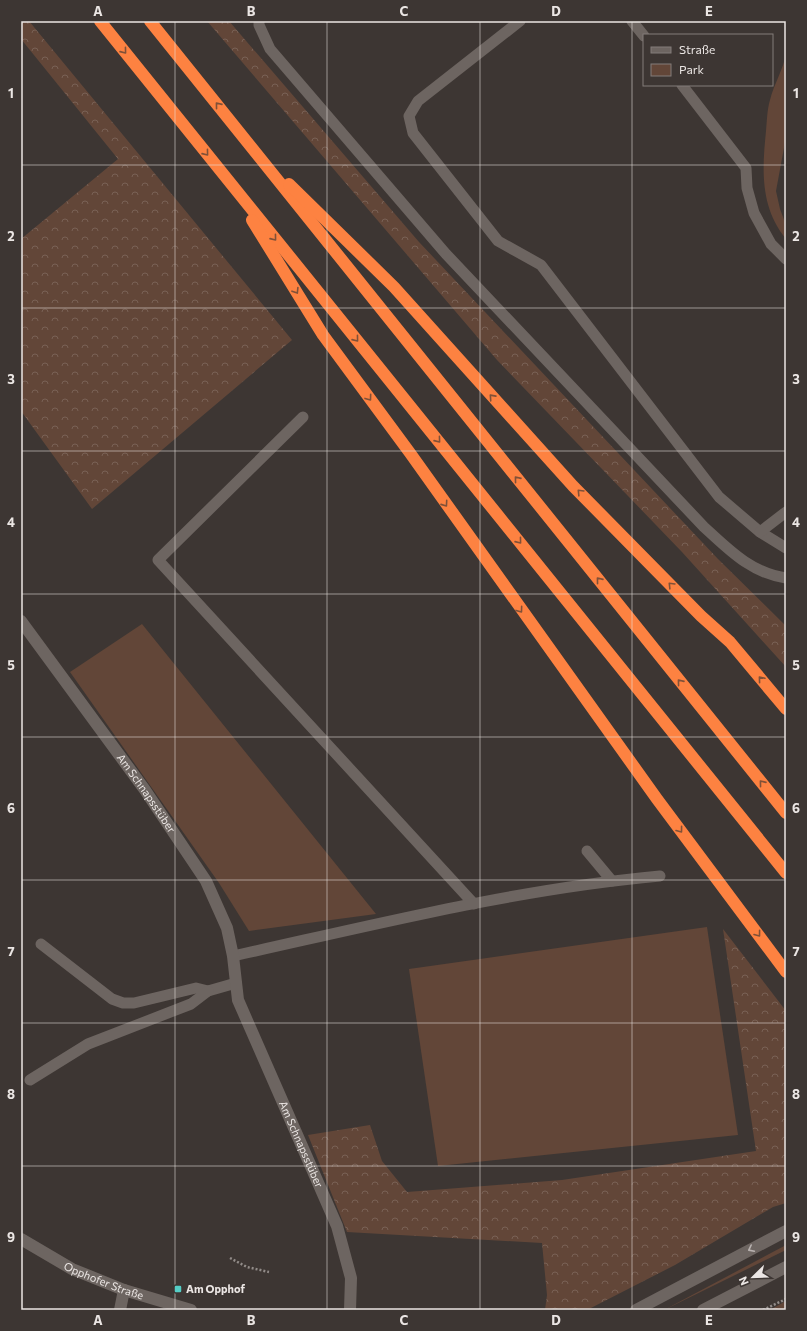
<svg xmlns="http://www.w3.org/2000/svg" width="807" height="1331" viewBox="0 0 807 1331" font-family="Commissioner,sans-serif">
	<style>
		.green { fill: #624638 }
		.forest { fill: url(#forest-crowns) }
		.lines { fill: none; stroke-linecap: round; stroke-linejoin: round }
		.path { stroke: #928c89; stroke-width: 2.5; stroke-dasharray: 2 2; stroke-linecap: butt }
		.lane { stroke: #6d6561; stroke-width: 11 }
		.street { stroke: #6d6561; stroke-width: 12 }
		.secondary { stroke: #6d6561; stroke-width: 12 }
		.highway { stroke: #fd8241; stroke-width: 12 }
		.oneway { stroke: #805138 }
		.oneway2 { stroke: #b9b2b0 }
		.grid { fill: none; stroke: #ebe6e4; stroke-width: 1; stroke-opacity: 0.55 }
		.poi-dot { fill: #55cec6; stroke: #3d3633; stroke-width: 1.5 }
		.labels { text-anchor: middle; stroke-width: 3; stroke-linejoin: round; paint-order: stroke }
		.street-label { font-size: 11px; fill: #ebe6e4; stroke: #3d3633 }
		.poi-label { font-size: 11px; font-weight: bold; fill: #ebe6e4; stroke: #3d3633; text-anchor: start }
		.neatline { fill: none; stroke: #ebe6e4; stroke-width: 1.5 }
		.grid-label { font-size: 13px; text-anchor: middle; font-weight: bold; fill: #ebe6e4 }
	</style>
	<defs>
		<pattern id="forest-crowns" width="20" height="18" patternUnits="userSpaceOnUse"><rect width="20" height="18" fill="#624638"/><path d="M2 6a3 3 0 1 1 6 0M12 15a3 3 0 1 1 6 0" fill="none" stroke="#796155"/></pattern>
	</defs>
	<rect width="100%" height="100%" fill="#3d3633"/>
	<!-- green -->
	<g class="green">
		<path d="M786,54V137L776,191L780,209L786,225V239C760,207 762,170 766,131C767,121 767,110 770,100C774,84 783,70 786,54Z"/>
		<polygon points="142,624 376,914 249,931 219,883 70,672"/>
		<polygon points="707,927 738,1135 438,1166 409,969"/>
		<polygon points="786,1245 786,1250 664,1310"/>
	</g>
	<!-- forest -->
	<g class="forest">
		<polygon points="21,21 29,21 292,340 92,509 21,411 21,239 118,159 21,39"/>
		<polygon points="207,21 229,21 419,242 718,559 786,626 786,667 682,552 497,360"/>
		<polygon points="723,929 786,1011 786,1203 773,1207 675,1265 587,1310 545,1310 547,1295 542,1243 347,1232 308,1135 370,1125 382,1161 407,1192 562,1180 756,1151"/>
		<polygon points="786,1301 786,1310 770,1310 784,1302"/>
	</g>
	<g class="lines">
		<!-- path -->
		<g class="path">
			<polyline points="230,1258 247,1267 269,1272"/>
			<polyline points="763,1310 786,1299"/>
		</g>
		<!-- lane -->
		<g class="lane">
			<path d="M259,21V25L270,49L446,254L704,527C729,550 751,573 786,578"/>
			<polyline points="520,21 418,101 409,116 413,133 498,241 541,265 719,497 760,532 786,548"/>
			<polyline points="632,21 644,36"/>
			<polyline points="682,85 746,168 747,188 754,213 771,244 786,259"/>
			<polyline points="303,417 158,560 474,904"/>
			<polyline points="760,532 786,512"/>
			<polyline points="587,851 612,881"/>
			<polyline points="41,944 112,999 123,1003 134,1003 196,988 208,991 236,983"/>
			<path d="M233,956C374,925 516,889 660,876"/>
			<polyline points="30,1080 88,1044 191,1004 208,991"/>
		</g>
		<!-- street -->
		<g class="street">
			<path id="s1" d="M21,621L145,790L206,881L227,928L233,956L238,1000L337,1226L351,1278L350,1310"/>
			<polyline points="120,1310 124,1290"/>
		</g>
		<!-- secondary -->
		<g class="secondary">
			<path id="s2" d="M21,1239L72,1269L124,1290L191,1310"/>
			<polyline points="636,1310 786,1231"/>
			<polyline points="703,1310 786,1267"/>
		</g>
		<!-- highway -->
		<g class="highway">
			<polyline points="100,21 786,873"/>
			<polyline points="150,21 786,813"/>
			<polyline points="289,184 394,287 573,486 701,616 730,642 786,709"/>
			<polyline points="252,220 323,335 410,453 657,799 786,972"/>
		</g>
	</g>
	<!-- one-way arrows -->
	<defs><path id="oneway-chevron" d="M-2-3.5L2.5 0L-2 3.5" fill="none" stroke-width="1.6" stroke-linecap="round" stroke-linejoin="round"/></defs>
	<g class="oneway">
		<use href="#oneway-chevron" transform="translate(124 51) rotate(51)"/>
		<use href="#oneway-chevron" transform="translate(218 105) rotate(-129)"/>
		<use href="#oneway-chevron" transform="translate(206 153) rotate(51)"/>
		<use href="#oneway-chevron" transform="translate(274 238) rotate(51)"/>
		<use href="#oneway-chevron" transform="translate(296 291) rotate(58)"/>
		<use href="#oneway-chevron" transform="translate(356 339) rotate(51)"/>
		<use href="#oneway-chevron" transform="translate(492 397) rotate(-132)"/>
		<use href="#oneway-chevron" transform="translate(369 398) rotate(54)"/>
		<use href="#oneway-chevron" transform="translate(438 440) rotate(51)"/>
		<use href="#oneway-chevron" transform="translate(517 479) rotate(-129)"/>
		<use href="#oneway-chevron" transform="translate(580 492) rotate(-134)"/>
		<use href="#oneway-chevron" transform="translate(445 504) rotate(55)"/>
		<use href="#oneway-chevron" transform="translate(519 541) rotate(51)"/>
		<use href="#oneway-chevron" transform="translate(599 580) rotate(-129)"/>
		<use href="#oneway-chevron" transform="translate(671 585) rotate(-134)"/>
		<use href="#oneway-chevron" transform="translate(520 610) rotate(54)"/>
		<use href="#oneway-chevron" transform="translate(761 679) rotate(-130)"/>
		<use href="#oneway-chevron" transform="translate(680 682) rotate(-129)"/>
		<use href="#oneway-chevron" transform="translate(762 783) rotate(-129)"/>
		<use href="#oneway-chevron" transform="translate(680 830) rotate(53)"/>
		<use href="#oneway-chevron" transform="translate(758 934) rotate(53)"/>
	</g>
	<use class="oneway2" href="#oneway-chevron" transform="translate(751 1249) rotate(153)"/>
	<!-- grid -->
	<path class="grid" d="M175,21V1310M327,21V1310M480,21V1310M632,21V1310M21,165H786M21,308H786M21,451H786M21,594H786M21,737H786M21,880H786M21,1023H786M21,1166H786"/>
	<!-- markers -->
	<rect class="poi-dot" x="174" y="1285" width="8" height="8" rx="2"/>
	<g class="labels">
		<!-- street labels -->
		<g class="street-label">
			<text dy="4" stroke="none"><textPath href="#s1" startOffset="213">Am Schnapsstüber</textPath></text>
			<text dy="4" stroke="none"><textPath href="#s1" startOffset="601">Am Schnapsstüber</textPath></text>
			<text dy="4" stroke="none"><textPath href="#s2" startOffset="93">Opphofer Straße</textPath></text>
		</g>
		<!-- poi labels -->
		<g class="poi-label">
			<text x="186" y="1293">Am Opphof</text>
		</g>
	</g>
	<!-- border -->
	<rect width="807" height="1331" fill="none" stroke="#3d3633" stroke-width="44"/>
	<!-- legend -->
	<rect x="643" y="34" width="130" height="52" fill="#3d3633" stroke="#837c7a"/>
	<rect x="651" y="47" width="20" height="6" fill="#6d6561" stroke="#837c7a"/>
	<text x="679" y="54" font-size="12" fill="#ebe6e4">Straße</text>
	<rect x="651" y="64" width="20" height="12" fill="#624638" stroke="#837c7a"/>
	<text x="679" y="74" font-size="12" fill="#ebe6e4">Park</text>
	<!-- north arrow -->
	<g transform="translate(753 1277) rotate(247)" stroke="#3d3633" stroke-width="3" paint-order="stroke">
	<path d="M0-3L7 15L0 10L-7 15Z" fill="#ebe6e4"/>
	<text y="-6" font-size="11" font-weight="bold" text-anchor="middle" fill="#ebe6e4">N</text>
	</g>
	<rect x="22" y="22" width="763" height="1287" class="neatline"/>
	<g class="grid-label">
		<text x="98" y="16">A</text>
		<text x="251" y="16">B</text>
		<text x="404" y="16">C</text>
		<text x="556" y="16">D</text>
		<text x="709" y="16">E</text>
		<text x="11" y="98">1</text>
		<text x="796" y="98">1</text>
		<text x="11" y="241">2</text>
		<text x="796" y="241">2</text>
		<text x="11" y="384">3</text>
		<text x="796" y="384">3</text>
		<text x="11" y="527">4</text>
		<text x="796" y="527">4</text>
		<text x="11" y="670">5</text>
		<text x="796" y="670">5</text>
		<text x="11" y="813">6</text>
		<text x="796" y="813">6</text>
		<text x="11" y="956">7</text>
		<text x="796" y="956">7</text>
		<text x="11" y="1099">8</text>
		<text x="796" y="1099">8</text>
		<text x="11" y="1242">9</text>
		<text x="796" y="1242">9</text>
		<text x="98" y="1325">A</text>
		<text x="251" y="1325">B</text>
		<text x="404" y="1325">C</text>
		<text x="556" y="1325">D</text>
		<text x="709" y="1325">E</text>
	</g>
</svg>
